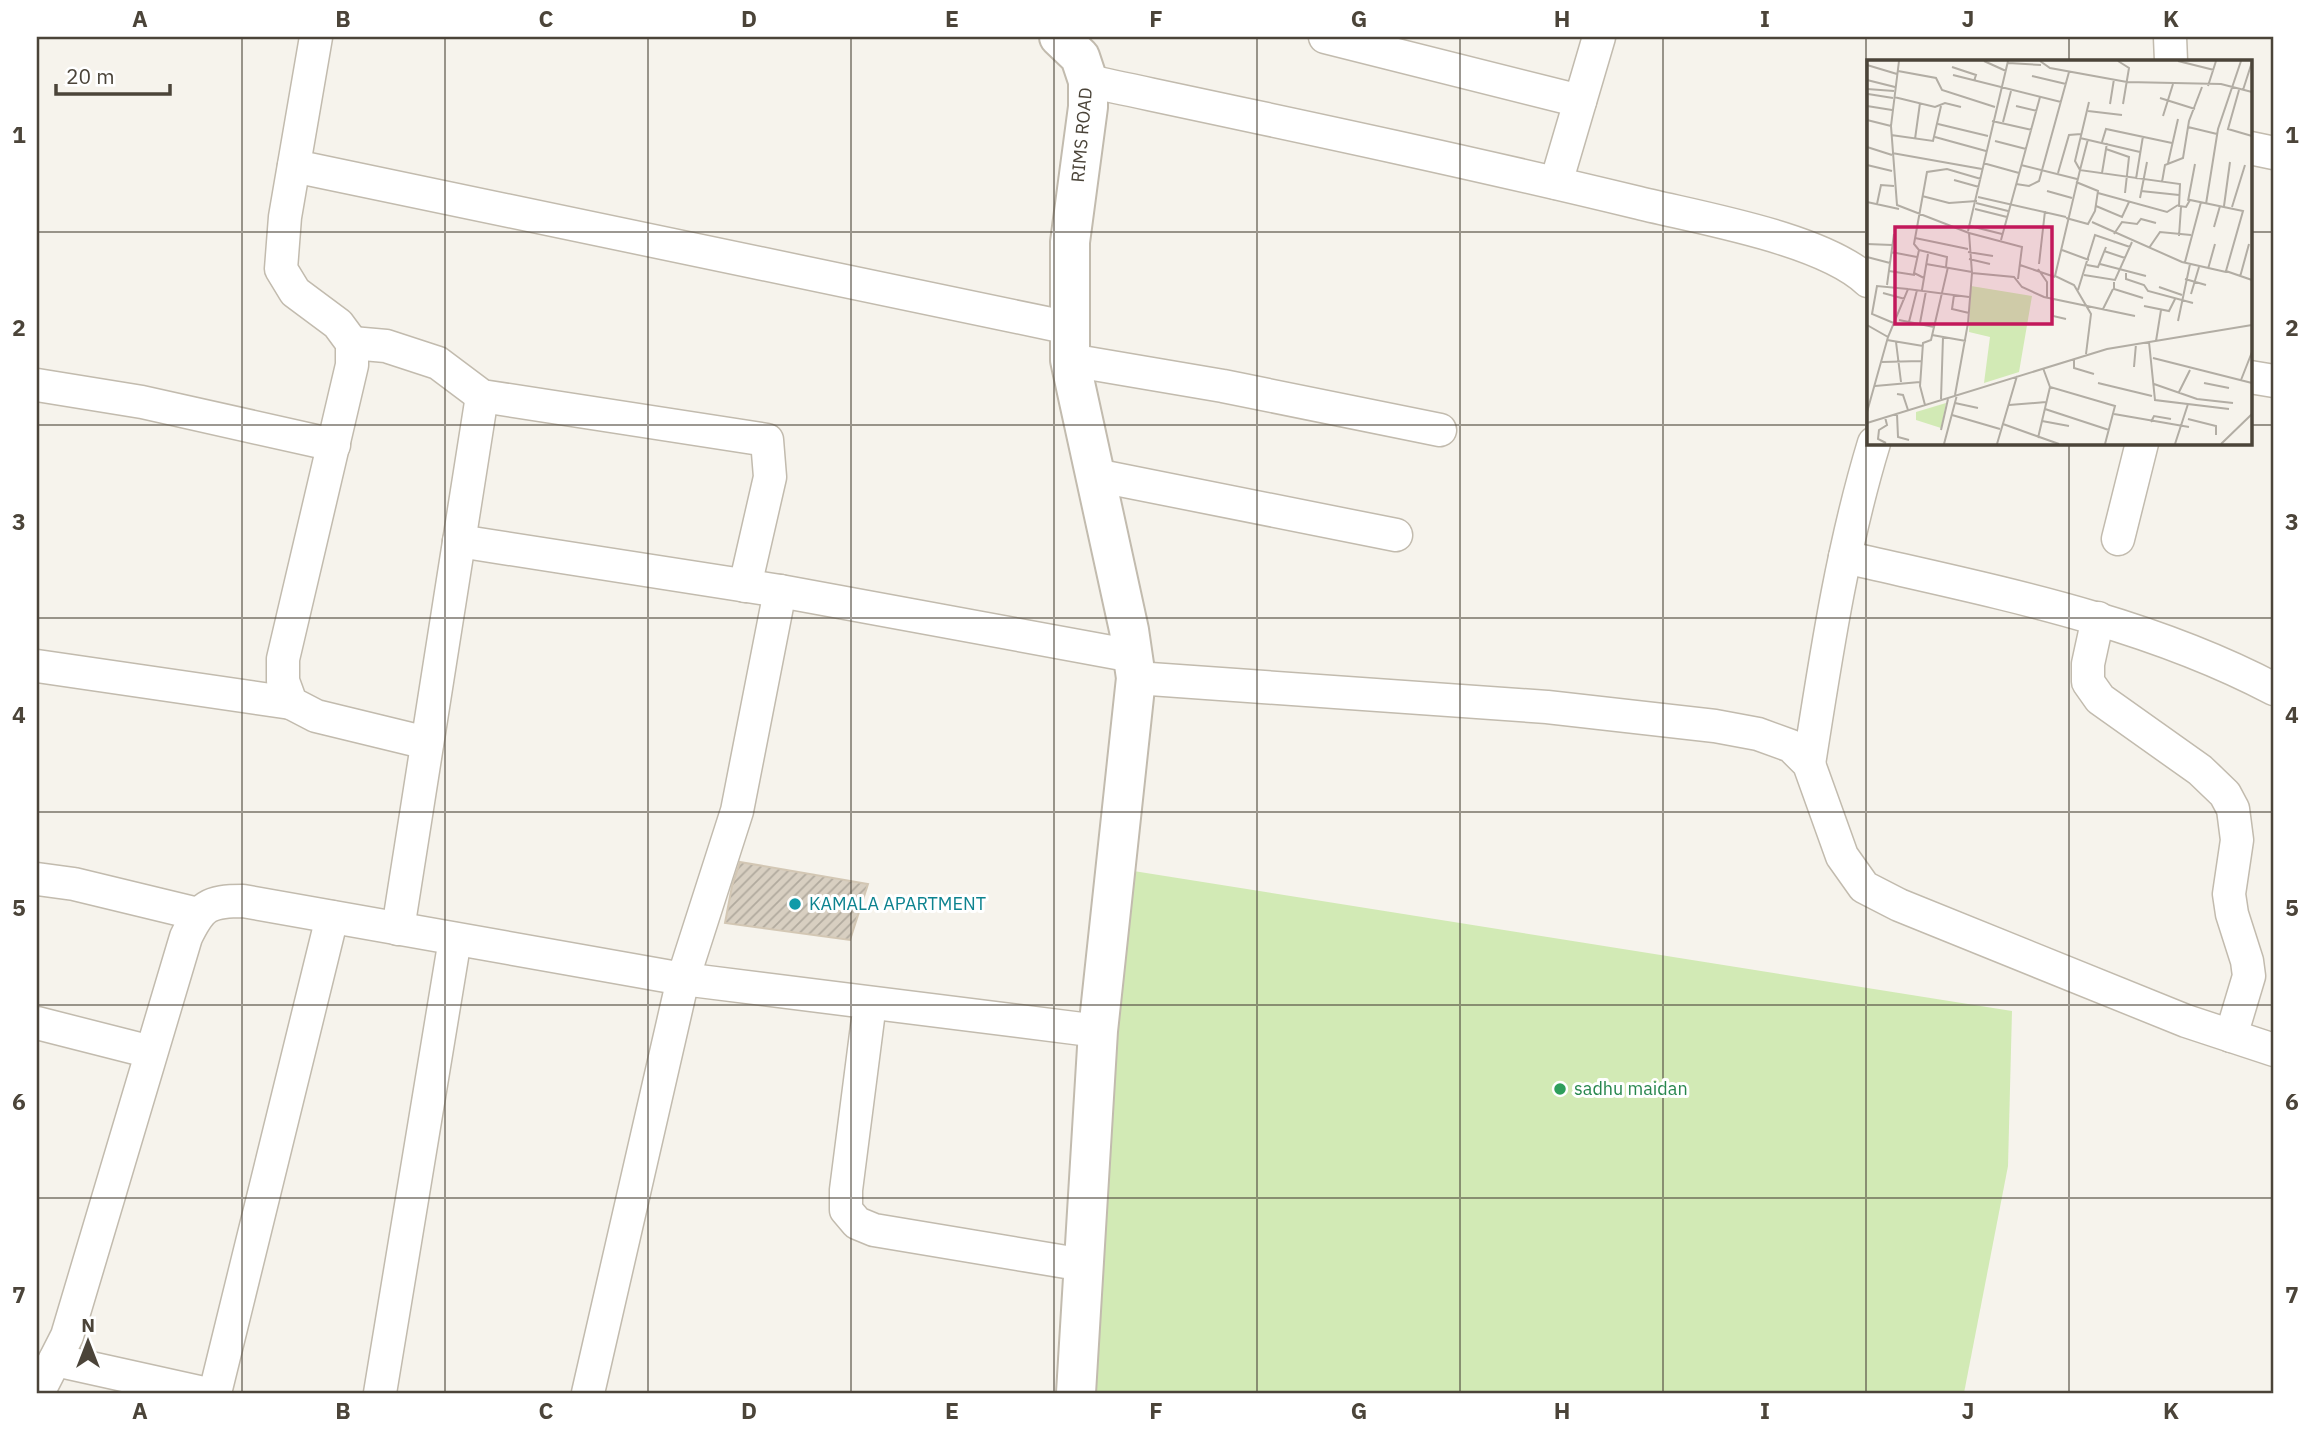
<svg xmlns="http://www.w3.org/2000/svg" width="2311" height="1430" viewBox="0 0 2311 1430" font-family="'IBM Plex Sans',sans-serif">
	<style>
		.garden { fill: #d2eab5 }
		.building { fill: url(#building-hatch); stroke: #d3c7b4; stroke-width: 2 }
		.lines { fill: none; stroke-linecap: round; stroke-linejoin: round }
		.minor-casing { stroke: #c2bbae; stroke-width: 35 }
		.tertiary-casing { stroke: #c2bbae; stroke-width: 42 }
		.minor { stroke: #fff; stroke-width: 32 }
		.tertiary { stroke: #fff; stroke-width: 38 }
		.grid { fill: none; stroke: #4b4439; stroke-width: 2; stroke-opacity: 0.55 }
		.culture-dot { fill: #0f9aa8; stroke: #fff; stroke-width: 2.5 }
		.leisure-dot { fill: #2e9e5b; stroke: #fff; stroke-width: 2.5 }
		.labels { text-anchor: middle; stroke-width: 6; stroke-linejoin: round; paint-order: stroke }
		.street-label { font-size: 18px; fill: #4b4439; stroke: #fff }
		.culture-label { font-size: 18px; fill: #0d838f; stroke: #fff; text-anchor: start }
		.leisure-label { font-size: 18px; fill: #27864d; stroke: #fff; text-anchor: start }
		.inset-road { fill: none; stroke: #b2ada4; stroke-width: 2 }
		.view { fill: #c2185b; fill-opacity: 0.15; stroke: #c2185b; stroke-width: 3.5 }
		.inset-edge { fill: none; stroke: #4b4439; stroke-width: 3.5 }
		.neatline { fill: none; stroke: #4b4439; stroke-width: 2.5 }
		.grid-label { font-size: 23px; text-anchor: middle; font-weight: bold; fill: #4b4439 }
	</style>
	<defs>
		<pattern id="building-hatch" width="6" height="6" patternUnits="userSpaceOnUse" patternTransform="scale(1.75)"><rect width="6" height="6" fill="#d8cfc1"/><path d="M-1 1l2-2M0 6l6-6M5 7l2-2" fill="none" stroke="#b1aa9e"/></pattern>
	</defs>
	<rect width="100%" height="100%" fill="#f6f3ec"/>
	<!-- garden -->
	<polygon class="garden" points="1121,869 2012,1011 2008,1166 1964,1393 1096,1393"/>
	<!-- building -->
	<polygon class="building" points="740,862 868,884 850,940 725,923 732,886"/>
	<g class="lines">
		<!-- minor casing -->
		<g class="minor-casing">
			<g id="minor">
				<polyline points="316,37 285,217 281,269 295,292 338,324 352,343 352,365 283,659 283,681 291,703 316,716 427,743"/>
				<polyline points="1325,37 1580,101"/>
				<polyline points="2170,37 2171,61"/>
				<path d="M1088,81C1271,120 1453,158 1635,202C1699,218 1822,238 1868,281"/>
				<polyline points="2250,148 2274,153"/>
				<polyline points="294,166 1070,328"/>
				<polyline points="1556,183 1599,37"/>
				<polyline points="352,343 386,346 438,363 482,396 767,440 770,477 745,586"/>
				<polyline points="1070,360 1223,386 1440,430"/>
				<polyline points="2250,377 2274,381"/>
				<polyline points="37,385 142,402 334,445"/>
				<polyline points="1095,475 1396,535"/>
				<polyline points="2118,539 2142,443"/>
				<polyline points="459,541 780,591 1133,656"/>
				<path d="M1845,557C1991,591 2141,619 2274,689"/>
				<polyline points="2098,618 2088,664 2088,682 2100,699 2200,770 2225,794 2233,809 2237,840 2229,894 2232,914 2247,961 2249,976 2231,1036"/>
				<polyline points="37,666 291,703"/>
				<polyline points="1136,678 1547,707 1715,726 1758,734 1791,746 1809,764 1842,856 1864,887 1899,905 2186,1021 2274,1050"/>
				<path d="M1809,764C1826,656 1842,548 1874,443"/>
				<polyline points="37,879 74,884 198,914"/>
				<polyline points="398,929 482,396"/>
				<polyline points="870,1003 846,1190 846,1210 857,1223 874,1230 1084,1265"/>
				<polyline points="37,1023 151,1052"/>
				<polyline points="55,1360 204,1393"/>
				<path d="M38,1393L67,1336L186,937C201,906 208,901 243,901L683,979L1098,1031"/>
				<polyline points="215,1393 332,917"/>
				<polyline points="380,1393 455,939"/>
				<polyline points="588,1393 683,979 737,811 780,591"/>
			</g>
		</g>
		<!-- tertiary casing -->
		<g class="tertiary-casing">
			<polyline id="tertiary" points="1059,37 1080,57 1088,81 1088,107 1070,242 1070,360 1129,630 1136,678 1098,1031 1076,1393"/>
		</g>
		<!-- minor -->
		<use href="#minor" class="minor"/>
		<!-- tertiary -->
		<use href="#tertiary" class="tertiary"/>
	</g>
	<!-- grid -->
	<path class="grid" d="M242,37V1393M445,37V1393M648,37V1393M851,37V1393M1054,37V1393M1257,37V1393M1460,37V1393M1663,37V1393M1866,37V1393M2069,37V61M37,232H1868M2250,232H2274M37,425H1868M2250,425H2274M2069,443V1393M37,618H2274M37,812H2274M37,1005H2274M37,1198H2274"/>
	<!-- markers -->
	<circle class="culture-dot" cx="795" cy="904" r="7"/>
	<circle class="leisure-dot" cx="1560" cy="1089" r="7"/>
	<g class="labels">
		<!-- street labels -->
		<g class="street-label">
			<text transform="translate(1082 135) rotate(-85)" y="6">RIMS ROAD</text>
		</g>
		<!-- culture labels -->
		<g class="culture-label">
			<text x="809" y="910">KAMALA APARTMENT</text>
		</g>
		<!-- leisure labels -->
		<g class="leisure-label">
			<text x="1574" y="1095">sadhu maidan</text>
		</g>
	</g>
	<!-- overview -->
	<g transform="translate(1867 60)">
		<rect width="385" height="385" fill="#f6f3ec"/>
		<path d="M79,343L74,368L49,360V352Z" fill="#d2eab5"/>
		<path d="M104,226L165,236L152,312L117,323L123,277L102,272Z" fill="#d2eab5"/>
		<path class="inset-road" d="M32,1L24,66L30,145L102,173L105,213L101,263L88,335M117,1L139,11M173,1L183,8L260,22L354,24L385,32M251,1L262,8L256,44M311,1L347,10M141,3L174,5M0,5L30,14M85,7L109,15L107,21M31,11L69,18L75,30L128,47M86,15L194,42M165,16L199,24M0,20L28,27M341,26L349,1M0,29L27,31M372,30L361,69L385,76M376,30L385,2M1,34L26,38M27,37L68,47L78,43L94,47M293,38L328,49M243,44L247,19M0,46L25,50M149,46L170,51M221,51L255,55M296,56L306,24M0,60L24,66M125,61L165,70M136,62L144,31M71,64L121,76M321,67L350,74M24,75L66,81L74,46M68,77L119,91M213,78L273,92M48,79L53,43M128,81L159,89M235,82L239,69L305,83M0,87L25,95M239,89L262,97L258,133M25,93L115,109M116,103L152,113M301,103L311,59M0,105L25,111M154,105L210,119M213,110L208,101L222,42M213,110L221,79M191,113L202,75L214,74M235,113L240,83M269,119L276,76M87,120L112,127M295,122L298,105L316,98L322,61L335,27M149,124L162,126L172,121L202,12M180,131L205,138M274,131L312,135M231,133L300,152L311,145M55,136L82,143L110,141M111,137L199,157M273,138L280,102M321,141L328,104M0,142L32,149M109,143L141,151M10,144L14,125L27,126M339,144L351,69L374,1M229,146L255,157L262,142M357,146L363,102M365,147L378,105M108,149L140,157M199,158L221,164L228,151L231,131L209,122M225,162L315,202L359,212M103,166L135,174M347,167L353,146M101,171L141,1M102,173L155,187L151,219M247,174L255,162L270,164L274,159L289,163M312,176L314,147M48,178L101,189M134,180L173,37M0,184L25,185M282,188L293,172L324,175M52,190L80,197L79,207M195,190L222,200M237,191L258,198M24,192L50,197M101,192L126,196M0,197L23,203M102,199L123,204M318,202L334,142M59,204L105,212M172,204L178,151M233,204L279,216M153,205L188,217M220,205L231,207L239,187M171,209L180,222V237M341,209L348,184M22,211L48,215M105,213L147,217L155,227L177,237L268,256M259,213V219L277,225L281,231L326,243M217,215L248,220L265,182M373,217L382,184M57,218L47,213L52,190L47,184L60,112L80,109L114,119M318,219L339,225M247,222V229L276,238M20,225L27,174M292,227L315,235M55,230L61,194M211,230L228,175L263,187M16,233L38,239M324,234L332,207M87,235L85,249L102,253M186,240V256L199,259M277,246L302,251L308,239M236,249L246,229M32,260L67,267M311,261L323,204M42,262L50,230M53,263L59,231M29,264L5,254L10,226L41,229M0,265L21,277M65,275L99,281M20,280L56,286M289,281L294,250M29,282L34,322M282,282L288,340L362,349M219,294L224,254L207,225L188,216L213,110L313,124L312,146L319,147L323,140L376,151L359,211L385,220M286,298L385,323M207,300V308L227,314M15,302L54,301M267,307L269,284M176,308L183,327L248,346L238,384M374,320L385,292M231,323L285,336M337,323L362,328M287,324L330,339L366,343M8,326L53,322M312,332L323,310M30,334L36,335L41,350M74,339L76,277M88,343L111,348M58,345L53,326L56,283L64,280L81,207M142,345L179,342M178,349L242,370M0,352L21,277L41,229L102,237M30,354L31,377L42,380M247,354L322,367M85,355L133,369M18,357L20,365L12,370L11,379L19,383M321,359L349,366V375M175,361L202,366M284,362L287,356L304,359M0,363L240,289L385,265M136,364L192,384M74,370L81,339M171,378L183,327M77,384L90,335M130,384L150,316M308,384L321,344M354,384L385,354"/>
		<path class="view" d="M28,167H185V264H28Z"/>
		<rect width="385" height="385" class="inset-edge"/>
	</g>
	<!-- border -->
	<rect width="2311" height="1430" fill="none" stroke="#ffffff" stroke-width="77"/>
	<!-- north arrow -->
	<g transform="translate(88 1342)" stroke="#ffffff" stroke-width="5" paint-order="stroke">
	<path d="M0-5L12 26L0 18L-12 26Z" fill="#4b4439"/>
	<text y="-10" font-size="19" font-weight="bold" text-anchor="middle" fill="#4b4439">N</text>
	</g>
	<!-- scale -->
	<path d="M56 84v10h114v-10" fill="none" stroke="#4b4439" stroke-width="3.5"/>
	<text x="66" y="84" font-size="21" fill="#4b4439" stroke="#ffffff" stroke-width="5" paint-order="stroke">20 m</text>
	<rect x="38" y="38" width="2234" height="1354" class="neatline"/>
	<g class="grid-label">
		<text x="140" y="27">A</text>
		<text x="343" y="27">B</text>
		<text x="546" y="27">C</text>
		<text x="749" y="27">D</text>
		<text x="952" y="27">E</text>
		<text x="1156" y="27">F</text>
		<text x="1359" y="27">G</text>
		<text x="1562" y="27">H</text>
		<text x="1765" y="27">I</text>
		<text x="1968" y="27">J</text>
		<text x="2171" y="27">K</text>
		<text x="19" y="143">1</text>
		<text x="2292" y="143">1</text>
		<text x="19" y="336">2</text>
		<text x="2292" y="336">2</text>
		<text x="19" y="530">3</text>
		<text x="2292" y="530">3</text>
		<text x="19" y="723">4</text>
		<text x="2292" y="723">4</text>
		<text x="19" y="916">5</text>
		<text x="2292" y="916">5</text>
		<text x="19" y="1110">6</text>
		<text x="2292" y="1110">6</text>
		<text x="19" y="1303">7</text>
		<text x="2292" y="1303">7</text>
		<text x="140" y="1419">A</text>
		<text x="343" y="1419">B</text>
		<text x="546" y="1419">C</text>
		<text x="749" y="1419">D</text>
		<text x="952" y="1419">E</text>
		<text x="1156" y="1419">F</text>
		<text x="1359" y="1419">G</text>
		<text x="1562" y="1419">H</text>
		<text x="1765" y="1419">I</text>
		<text x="1968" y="1419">J</text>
		<text x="2171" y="1419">K</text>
	</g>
</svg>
